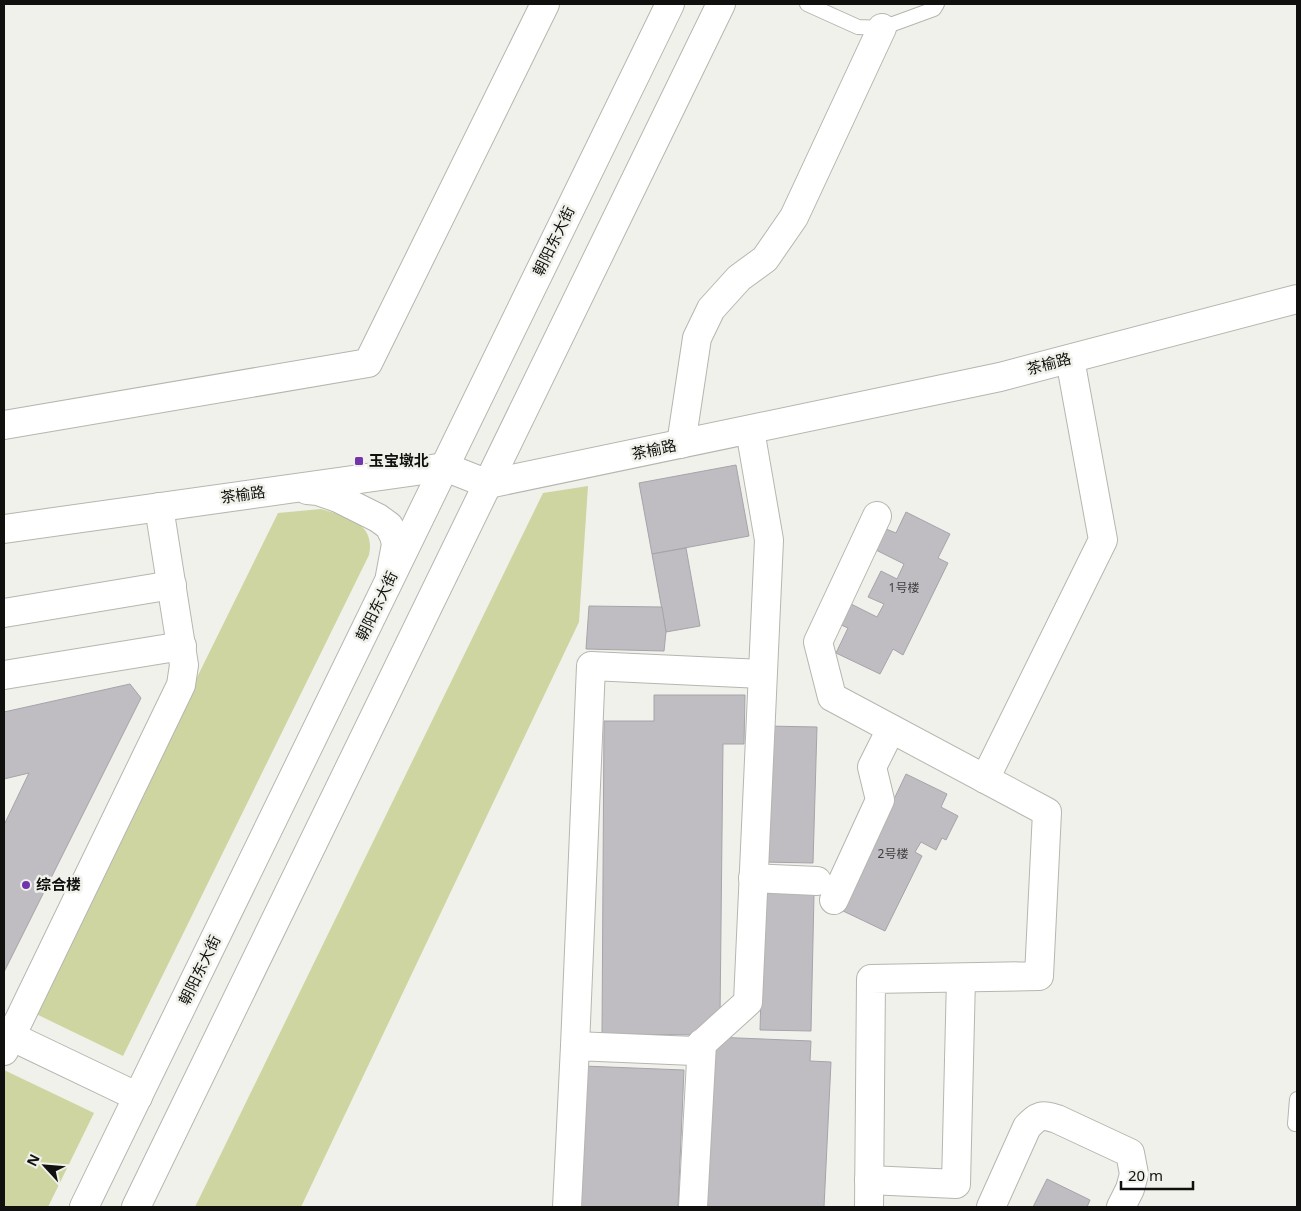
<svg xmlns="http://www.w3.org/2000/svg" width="1301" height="1211" viewBox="0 0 1301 1211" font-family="'Noto Sans','Noto Sans SC',sans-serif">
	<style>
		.green { fill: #cfd5a1 }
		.building { fill: #bfbcc2; stroke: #a6a4aa }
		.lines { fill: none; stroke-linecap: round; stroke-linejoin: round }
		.lane-casing { stroke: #b5b6b0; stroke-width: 16 }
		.street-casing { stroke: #b5b6b0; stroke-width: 30 }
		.secondary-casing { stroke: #b5b6b0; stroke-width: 30 }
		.primary-casing { stroke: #b5b6b0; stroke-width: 30 }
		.lane { stroke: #fff; stroke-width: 14 }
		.street { stroke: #fff; stroke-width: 28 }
		.secondary { stroke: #fff; stroke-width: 28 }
		.primary { stroke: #fff; stroke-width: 28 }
		.poi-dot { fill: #7236ac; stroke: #f0f1ea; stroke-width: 2 }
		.labels { text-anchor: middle; stroke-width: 5; stroke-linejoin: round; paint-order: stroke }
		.number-label { font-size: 12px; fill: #3c3c3b }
		.street-label { font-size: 15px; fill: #10110e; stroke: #f0f1ea }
		.poi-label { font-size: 15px; font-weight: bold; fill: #10110e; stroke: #f0f1ea; text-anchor: start }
	</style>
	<rect width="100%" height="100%" fill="#f0f1ea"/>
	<!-- green -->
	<g class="green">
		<polygon points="588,486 579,622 301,1207 195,1207 543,493"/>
		<path d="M321,509C346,516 376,523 369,555L123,1056L32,1012L278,513Z"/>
		<polygon points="4,1070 94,1113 48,1207 4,1207"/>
	</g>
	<!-- building -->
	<g class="building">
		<polygon points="736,465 749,536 652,554 639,483"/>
		<polygon points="906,512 950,534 938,558 948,563 903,655 893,649 880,674 836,653 848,628 839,624 849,603 877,617 884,604 868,597 881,571 897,579 904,564 876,550 886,529 896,533"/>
		<polygon points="686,548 700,626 666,632 652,554"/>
		<polygon points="589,606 662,607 666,632 664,651 586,649"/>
		<polygon points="130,684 141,698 4,972 4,825 29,773 4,779 4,712"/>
		<polygon points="654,695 745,695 744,744 723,744 720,1018 705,1035 602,1034 604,721 654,721"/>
		<polygon points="767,726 817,727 813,863 763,862"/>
		<polygon points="906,774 947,794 941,807 958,816 946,840 942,838 936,850 921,842 915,852 922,856 885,931 841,910"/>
		<polygon points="764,893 814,894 811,1031 760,1030"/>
		<polygon points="714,1037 811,1041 810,1061 831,1062 824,1207 706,1207"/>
		<polygon points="583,1066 684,1070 678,1207 577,1207"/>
		<polygon points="1047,1179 1090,1200 1087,1207 1033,1207"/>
	</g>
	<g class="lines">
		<!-- lane casing -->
		<g class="lane-casing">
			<g id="lane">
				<polyline points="807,4 858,27 882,28 934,9 937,4"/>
				<polyline points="1297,1099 1295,1124 1297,1124"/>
			</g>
		</g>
		<!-- street casing -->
		<g class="street-casing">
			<g id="street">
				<polyline points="681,444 697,338 711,309 739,278 765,259 794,217 882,28"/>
				<polyline points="4,613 172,585"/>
				<polyline points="4,675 182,646"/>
				<polyline points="985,779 1103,540 1070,359"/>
				<polyline points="753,878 817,881"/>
				<polyline points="834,900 880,800 872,767 891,729"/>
				<polyline points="4,1033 138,1097"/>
				<polyline points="575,1046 591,666 762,674"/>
				<polyline points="4,1051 181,685 184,665 159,507"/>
				<polyline points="869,1180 956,1184 961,978"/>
				<polyline points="567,1207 575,1046 694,1051 748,1002 769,540 750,430"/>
				<polyline points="693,1207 702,1043"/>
				<polyline points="869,1207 871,979 1039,976 1047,812 832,697 818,642 877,516"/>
				<path d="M991,1207L1027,1127C1039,1115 1041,1114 1057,1119L1130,1153L1134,1174L1130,1189L1121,1207"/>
			</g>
		</g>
		<!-- secondary casing -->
		<g class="secondary-casing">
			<g id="secondary">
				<polyline points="4,425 368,363 545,4"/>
				<polyline points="307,490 318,491 338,498 378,518 389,526 394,536 396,544 390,576"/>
				<polyline points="4,529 445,467 488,484 1000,377 1297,299"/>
			</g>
		</g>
		<!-- primary casing -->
		<g class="primary-casing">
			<g id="primary">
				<polyline points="84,1207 670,4"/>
				<polyline points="136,1207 721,4"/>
			</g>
		</g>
		<!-- lane -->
		<use href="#lane" class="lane"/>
		<!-- street -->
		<use href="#street" class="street"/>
		<!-- secondary -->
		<use href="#secondary" class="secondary"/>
		<!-- primary -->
		<use href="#primary" class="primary"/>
	</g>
	<!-- markers -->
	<g class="poi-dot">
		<rect x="354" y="456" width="10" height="10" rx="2.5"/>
		<circle cx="26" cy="885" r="5"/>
	</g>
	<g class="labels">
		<!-- number labels -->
		<g class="number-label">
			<text x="904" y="592">1号楼</text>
			<text x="893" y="858">2号楼</text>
		</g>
		<!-- street labels -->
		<g class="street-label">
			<text transform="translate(554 241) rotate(-64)" y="5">朝阳东大街</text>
			<text transform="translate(1049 364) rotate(-15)" y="5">茶榆路</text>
			<text transform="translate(654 450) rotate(-12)" y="5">茶榆路</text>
			<text transform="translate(243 495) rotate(-8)" y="5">茶榆路</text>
			<text transform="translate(377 606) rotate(-64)" y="5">朝阳东大街</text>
			<text transform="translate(200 970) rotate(-64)" y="5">朝阳东大街</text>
		</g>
		<!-- poi labels -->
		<g class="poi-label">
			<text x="369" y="466">玉宝墩北</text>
			<text x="36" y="890">综合楼</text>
		</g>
	</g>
	<!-- border -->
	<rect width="1301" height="1211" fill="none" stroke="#10110e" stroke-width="10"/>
	<!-- north arrow -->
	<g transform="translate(45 1166) rotate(296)" stroke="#f0f1ea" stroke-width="4" paint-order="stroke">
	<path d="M0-4L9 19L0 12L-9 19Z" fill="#10110e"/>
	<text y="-8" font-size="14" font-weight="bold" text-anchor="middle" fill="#10110e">N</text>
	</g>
	<!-- scale -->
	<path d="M1121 1181v8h72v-8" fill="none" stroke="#10110e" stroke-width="2.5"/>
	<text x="1128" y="1181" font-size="15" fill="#10110e" stroke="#f0f1ea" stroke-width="4" paint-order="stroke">20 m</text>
</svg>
